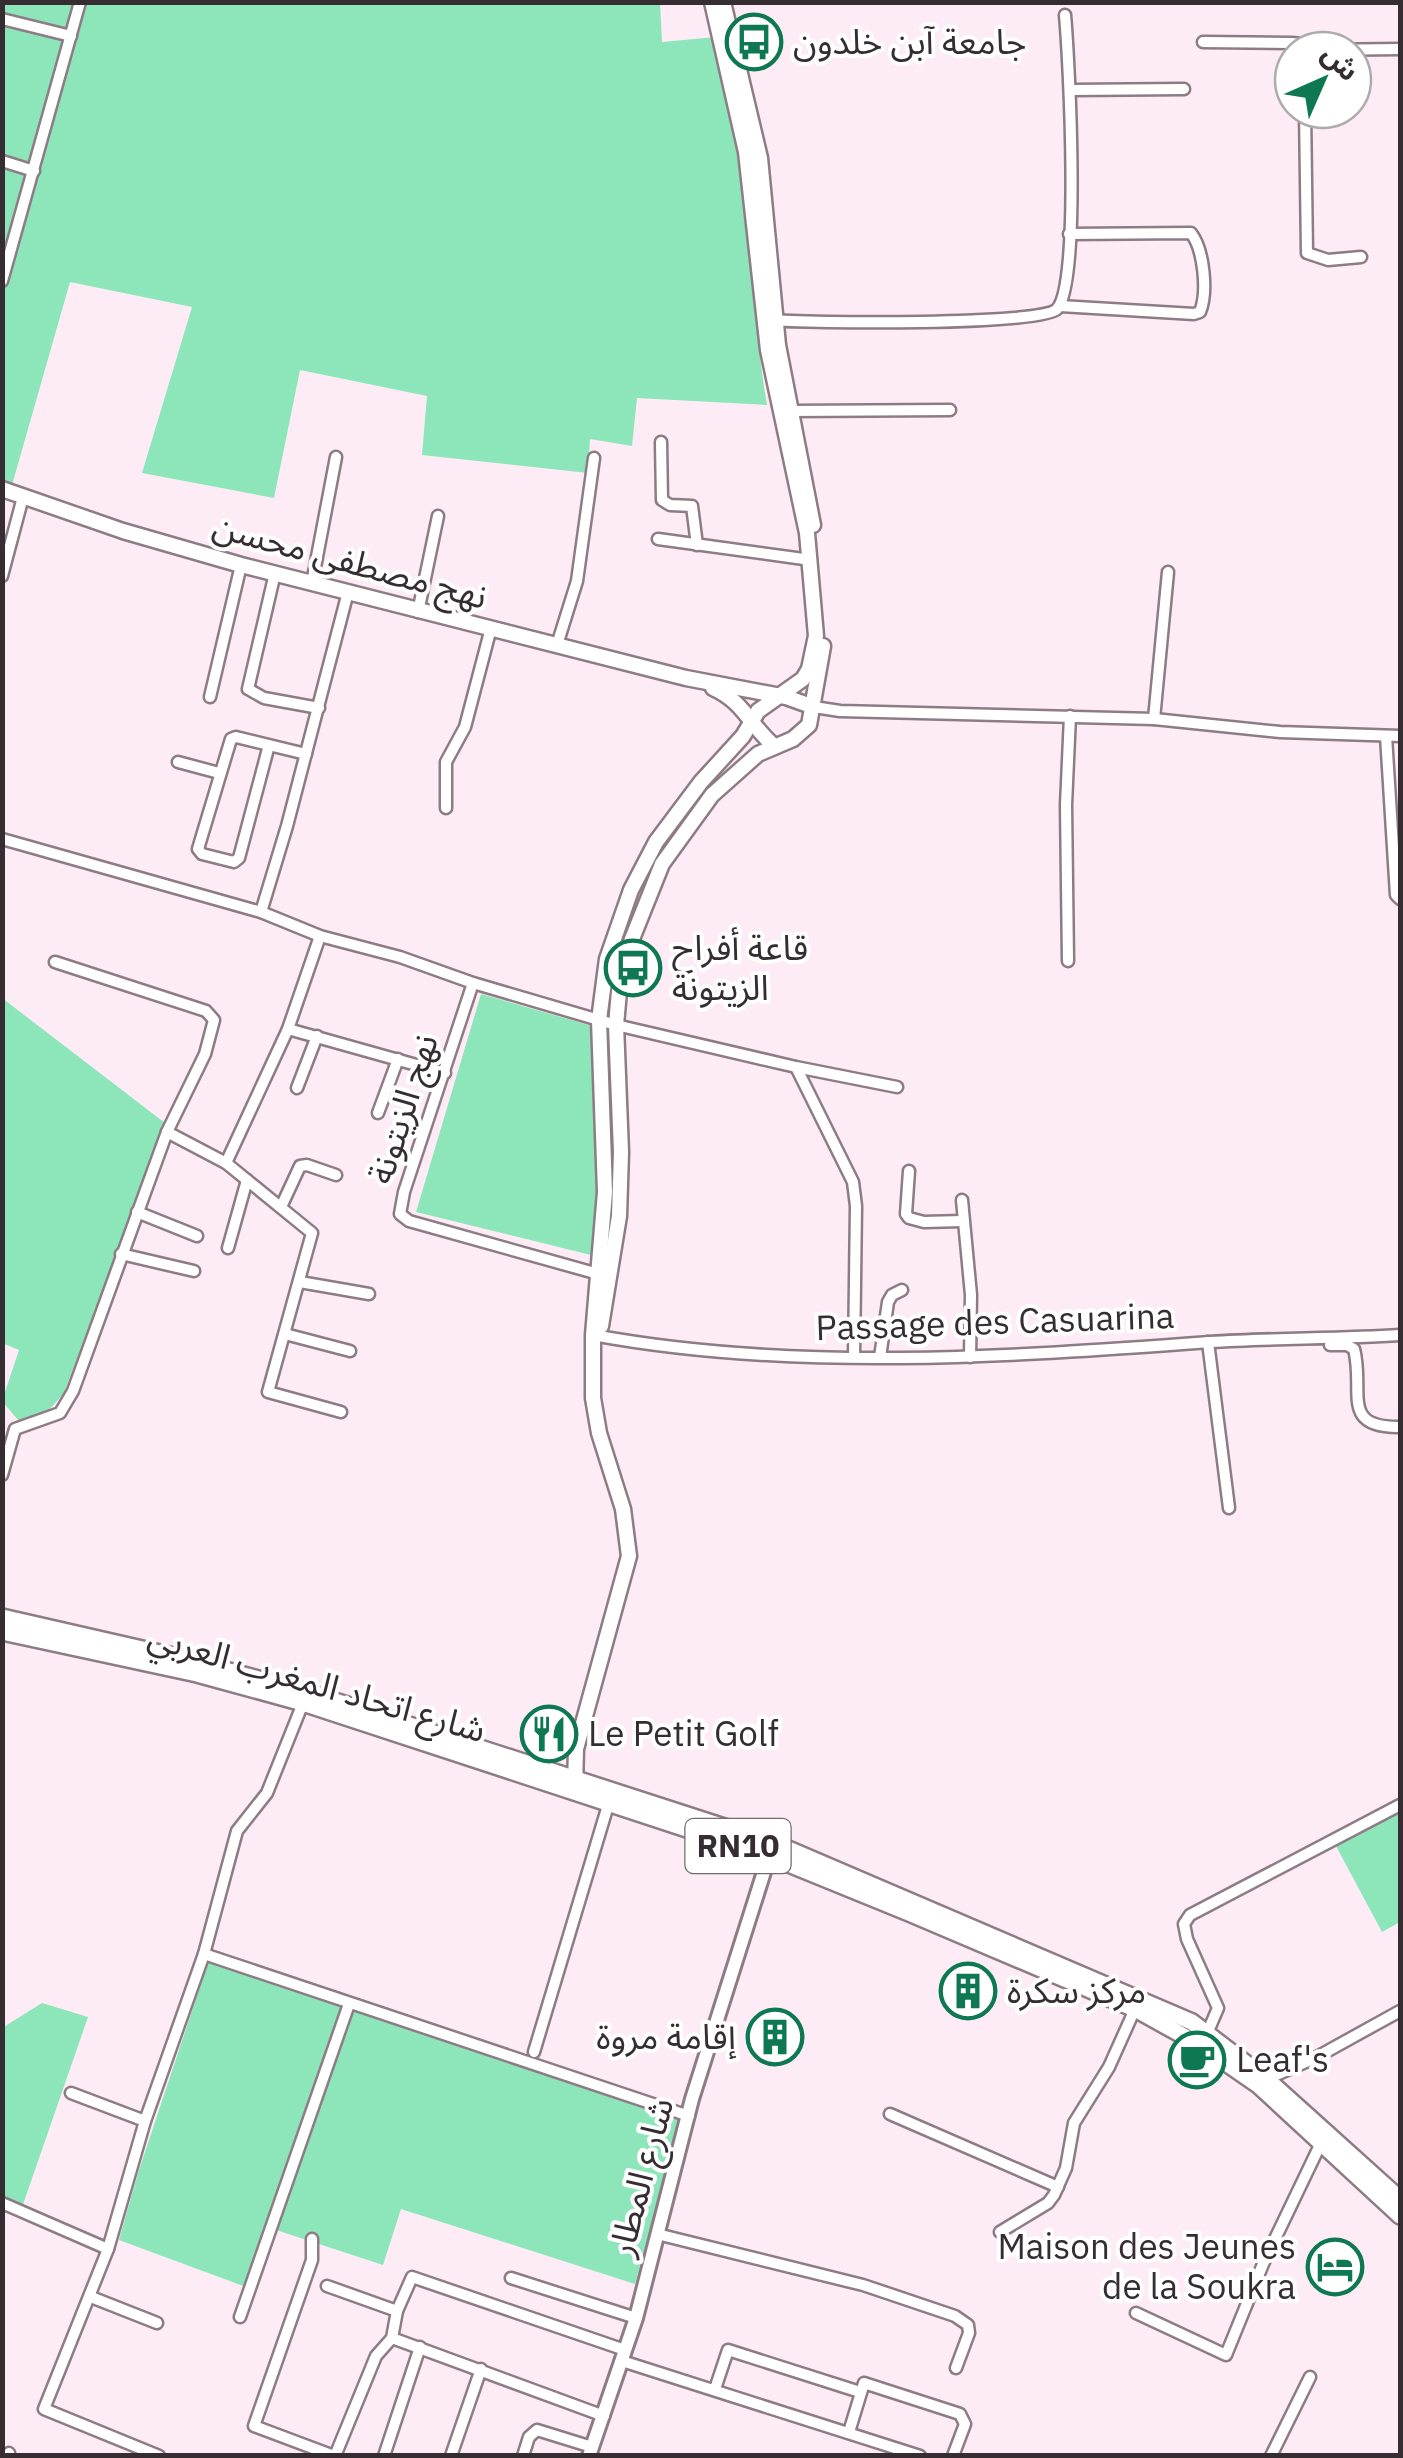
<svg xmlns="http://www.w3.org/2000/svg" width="1403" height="2458" viewBox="0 0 1403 2458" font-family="'IBM Plex Sans','Noto Sans Arabic',sans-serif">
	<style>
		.green { fill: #8ce6ba }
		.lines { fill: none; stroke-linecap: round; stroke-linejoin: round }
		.minor-casing { stroke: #8e7c85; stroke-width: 15 }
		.tertiary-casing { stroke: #8e7c85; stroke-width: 18 }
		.secondary-casing { stroke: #8e7c85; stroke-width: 19 }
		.primary-casing { stroke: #8e7c85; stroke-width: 20 }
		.minor { stroke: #fff; stroke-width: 10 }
		.tertiary { stroke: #fff; stroke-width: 12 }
		.secondary { stroke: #fff; stroke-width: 14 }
		.primary { stroke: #fff; stroke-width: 15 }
		.labels { text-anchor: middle; stroke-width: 8; stroke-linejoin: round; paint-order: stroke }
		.shield { fill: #fff; stroke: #726c6f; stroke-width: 2.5 }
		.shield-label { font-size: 32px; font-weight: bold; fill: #352d31 }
		.poi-label { font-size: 35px; fill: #352d31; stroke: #fff; text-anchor: start }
		.street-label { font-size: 35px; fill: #352d31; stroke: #fff }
	</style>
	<rect width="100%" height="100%" fill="#fdecf5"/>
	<!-- green -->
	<g class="green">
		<path d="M2,3H660L662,42L716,37C725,74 739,112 743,150C754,235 752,321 767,405L637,398L632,446L590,439L588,473L422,455L427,396L300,370L274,498L142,473L192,307L70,282L12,485L3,481Z"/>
		<polygon points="481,994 592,1026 601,1170 595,1256 416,1212"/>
		<polygon points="2,998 165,1123 64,1393 49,1410 19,1421 2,1401 19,1350 2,1343"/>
		<polygon points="1400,1812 1400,1922 1382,1932 1336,1846"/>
		<polygon points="212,1951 684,2107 635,2284 401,2209 383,2265 270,2228 246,2287 119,2240 138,2173"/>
		<polygon points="42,2003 88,2017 19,2216 3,2212 2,2028"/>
	</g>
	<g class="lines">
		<!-- minor casing -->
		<g class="minor-casing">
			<g id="minor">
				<polyline points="2,19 71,36"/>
				<polyline points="1203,42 1291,43 1305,44 1314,50"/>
				<polyline points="1316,50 1400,49"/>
				<polyline points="1072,90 1184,89"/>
				<polyline points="1305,110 1307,253 1328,260 1361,257"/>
				<polyline points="2,161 34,171"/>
				<polyline points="2,281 80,2"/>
				<path d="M1060,306L1194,314L1200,312C1208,292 1204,250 1191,233L1069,234"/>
				<path d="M770,320C805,323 1043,326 1057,309C1081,283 1069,60 1065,15"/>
				<polyline points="789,411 950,410"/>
				<polyline points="661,442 662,500 670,505 692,506 697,545"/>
				<polyline points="658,539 811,560"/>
				<polyline points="275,573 248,689 264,698 319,708"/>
				<polyline points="2,576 23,497"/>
				<polyline points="312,583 336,457"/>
				<polyline points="418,612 438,516"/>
				<polyline points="557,645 577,581 594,458"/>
				<polyline points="210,697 241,565"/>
				<polyline points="814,707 840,711 1154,719 1280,732 1400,736"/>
				<polyline points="1154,719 1168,572"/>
				<polyline points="1386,736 1396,895 1400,899"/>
				<polyline points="269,745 239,858 234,862 202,854 198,849 231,739 236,737 306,754"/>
				<polyline points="178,762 219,773"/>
				<polyline points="446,808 446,762 465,727 491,628"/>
				<polyline points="2,839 261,912 320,936 400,957 473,983 616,1025 796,1067 897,1087"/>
				<polyline points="261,912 287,826 348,592"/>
				<polyline points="1068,961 1066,805 1070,716"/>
				<polyline points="473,983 404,1192 400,1214 409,1221 602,1275"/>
				<polyline points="288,1029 445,1073"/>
				<polyline points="796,1067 853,1182 856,1206 854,1357"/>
				<polyline points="297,1088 317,1036"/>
				<polyline points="378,1113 398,1059"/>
				<polyline points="167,1132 226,1163 312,1233 268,1392 341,1412"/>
				<polyline points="226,1163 288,1029 320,936"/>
				<polyline points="909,1171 906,1214 909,1218 924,1222 962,1221"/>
				<polyline points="962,1200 971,1295 970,1357"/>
				<polyline points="281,1207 300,1166 307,1165 336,1175"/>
				<polyline points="137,1212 197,1236"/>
				<polyline points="228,1248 247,1180"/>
				<polyline points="121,1254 194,1271"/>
				<polyline points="300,1282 369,1294"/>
				<polyline points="285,1334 350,1351"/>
				<path d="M593,1335C794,1372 1007,1357 1210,1342C1273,1338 1337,1339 1400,1335"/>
				<polyline points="1208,1342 1229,1508"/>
				<path d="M1330,1345H1347L1354,1349C1365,1391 1339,1428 1400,1427"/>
				<polyline points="880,1357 888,1302 892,1295 902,1290"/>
				<polyline points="2,1475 15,1429 60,1413 73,1391 167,1132 205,1054 214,1020 206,1011 55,962"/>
				<polyline points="204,1954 689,2116"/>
				<polyline points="1206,2036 1218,2008 1187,1939 1184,1924 1190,1915 1400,1805"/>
				<polyline points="534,2052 609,1802"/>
				<polyline points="1267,2079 1315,2058 1400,2011"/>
				<polyline points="71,2093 145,2121"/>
				<polyline points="890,2114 1058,2187"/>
				<polyline points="2,2203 108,2249"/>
				<polyline points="1000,2232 1048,2203 1054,2195 1066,2168 1074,2123 1109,2067 1135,2009"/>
				<polyline points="657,2234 863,2285 955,2316 968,2325 969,2333 956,2368"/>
				<polyline points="312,2239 312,2260 254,2426 334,2456"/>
				<polyline points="511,2278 636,2318"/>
				<polyline points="327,2286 397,2311"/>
				<polyline points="91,2297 157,2323"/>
				<polyline points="1136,2313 1226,2355 1263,2264 1321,2143"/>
				<polyline points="240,2317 349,2004"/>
				<polyline points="392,2338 604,2416"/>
				<polyline points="622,2361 920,2456"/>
				<polyline points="715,2389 728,2350 860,2392"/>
				<polyline points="849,2432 864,2383 960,2414 965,2424 953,2456"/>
				<polyline points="8,2456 9,2453"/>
				<polyline points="159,2456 44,2409 108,2249 145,2121 204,1954 237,1831 267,1793 303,1703"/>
				<polyline points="335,2456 376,2356 392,2338 397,2311 412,2277 625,2350"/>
				<polyline points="384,2456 420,2347"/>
				<polyline points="451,2456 481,2369"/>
				<polyline points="523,2456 529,2437 537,2430 592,2447"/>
				<polyline points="1271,2456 1310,2377"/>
			</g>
		</g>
		<!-- tertiary casing -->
		<g class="tertiary-casing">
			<polyline id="tertiary" points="589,2456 636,2318 692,2099 769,1856"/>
		</g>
		<!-- secondary casing -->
		<g class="secondary-casing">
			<g id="secondary">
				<polyline points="723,2 760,158 778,345 813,525"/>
				<polyline points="2,489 123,531 241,565 686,678 786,697 814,707"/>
				<path d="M713,688C743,701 750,725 773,745"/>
				<polyline points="601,1326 619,1216 621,1152 616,1025 620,980 632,939 662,864 712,795 758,754 793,739 809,725 823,646"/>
				<polyline points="575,1787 576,1749 629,1556 623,1509 599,1433 593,1398 593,1335 605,1192 599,1020 607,959 631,890 656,842 701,782 743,736 758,711 803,679 809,669 816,636 807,533 768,350 746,152 712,2"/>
			</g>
		</g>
		<!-- primary casing -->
		<g class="primary-casing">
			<g id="primary">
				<polyline points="2,1617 173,1656 307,1692 774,1843 1192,2022 1269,2081 1400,2199"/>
				<polyline points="2,1632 197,1674 303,1703 769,1856 909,1913 1135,2009 1200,2045 1258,2085 1400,2216"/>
			</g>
		</g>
		<!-- minor -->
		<use href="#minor" class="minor"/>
		<!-- tertiary -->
		<use href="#tertiary" class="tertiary"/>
		<!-- secondary -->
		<use href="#secondary" class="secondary"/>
		<!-- primary -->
		<use href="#primary" class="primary"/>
	</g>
	<!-- icons -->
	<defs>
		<g id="bus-ring" transform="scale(2.875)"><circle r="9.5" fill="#fff" stroke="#0d7852" stroke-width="1.5"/><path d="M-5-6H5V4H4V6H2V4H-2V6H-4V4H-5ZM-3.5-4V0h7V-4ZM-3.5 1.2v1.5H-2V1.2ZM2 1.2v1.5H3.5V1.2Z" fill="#0d7852"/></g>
		<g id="restaurant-ring" transform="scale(2.875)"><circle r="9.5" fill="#fff" stroke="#0d7852" stroke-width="1.5"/><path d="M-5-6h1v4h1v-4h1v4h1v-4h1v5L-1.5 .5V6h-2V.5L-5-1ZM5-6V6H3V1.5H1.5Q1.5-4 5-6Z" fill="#0d7852"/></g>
		<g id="building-ring" transform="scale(2.875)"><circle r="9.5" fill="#fff" stroke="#0d7852" stroke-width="1.5"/><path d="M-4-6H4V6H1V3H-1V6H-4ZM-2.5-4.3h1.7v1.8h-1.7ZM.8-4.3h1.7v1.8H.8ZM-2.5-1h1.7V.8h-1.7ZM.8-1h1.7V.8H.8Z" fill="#0d7852"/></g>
		<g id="cafe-ring" transform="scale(2.875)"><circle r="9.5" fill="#fff" stroke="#0d7852" stroke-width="1.5"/><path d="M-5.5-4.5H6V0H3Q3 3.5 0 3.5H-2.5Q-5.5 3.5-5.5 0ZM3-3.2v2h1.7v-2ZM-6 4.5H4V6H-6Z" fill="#0d7852"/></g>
		<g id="hotel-ring" transform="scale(2.875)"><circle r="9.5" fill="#fff" stroke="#0d7852" stroke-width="1.5"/><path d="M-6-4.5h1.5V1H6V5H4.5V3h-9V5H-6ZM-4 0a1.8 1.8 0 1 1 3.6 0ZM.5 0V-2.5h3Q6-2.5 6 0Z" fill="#0d7852"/></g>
	</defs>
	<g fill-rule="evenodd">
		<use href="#bus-ring" x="754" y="42"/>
		<use href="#bus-ring" x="633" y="968"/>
		<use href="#restaurant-ring" x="549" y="1734"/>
		<use href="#building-ring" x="968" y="1991"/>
		<use href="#building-ring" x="775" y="2037"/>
		<use href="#cafe-ring" x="1197" y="2060"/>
		<use href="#hotel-ring" x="1335" y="2267"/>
	</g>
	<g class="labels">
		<!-- shield labels -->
		<rect class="shield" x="685.5" y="1819" width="105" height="54" rx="8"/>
		<g class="shield-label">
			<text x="738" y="1857">RN10</text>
		</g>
		<!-- poi labels -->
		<g class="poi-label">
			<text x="793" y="54">جامعة آبن خلدون</text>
			<text x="672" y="960">قاعة أفراح<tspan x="672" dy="40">الزيتونة</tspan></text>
			<text x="588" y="1746">Le Petit Golf</text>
			<text x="1007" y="2003">مركز سكرة</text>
			<text x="736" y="2049" text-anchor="end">إقامة مروة</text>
			<text x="1236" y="2072">Leaf's</text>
			<text x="1296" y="2259" text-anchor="end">Maison des Jeunes<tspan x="1296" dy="40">de la Soukra</tspan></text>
		</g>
		<!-- street labels -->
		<g class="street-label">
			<text transform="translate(350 561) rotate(15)" y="12">نهج مصطفى محسن</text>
			<text transform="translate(403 1109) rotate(-72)" y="12">نهج الزيتونة</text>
			<text transform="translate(995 1322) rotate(-2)" y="12">Passage des Casuarina</text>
			<text transform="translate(317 1683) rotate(16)" y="12">شارع اتحاد المغرب العربي</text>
			<text transform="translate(641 2177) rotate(-75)" y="12">شارع المطار</text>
		</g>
	</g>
	<!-- border -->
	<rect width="1403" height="2458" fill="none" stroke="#352d31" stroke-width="10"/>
	<!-- north arrow -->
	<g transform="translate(1323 80) rotate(45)"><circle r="48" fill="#ffffff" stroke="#aeabad" stroke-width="2.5"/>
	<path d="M0-8L18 38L0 25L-18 38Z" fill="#0d7852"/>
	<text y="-15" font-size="28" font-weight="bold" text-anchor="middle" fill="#352d31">ش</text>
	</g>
</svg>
